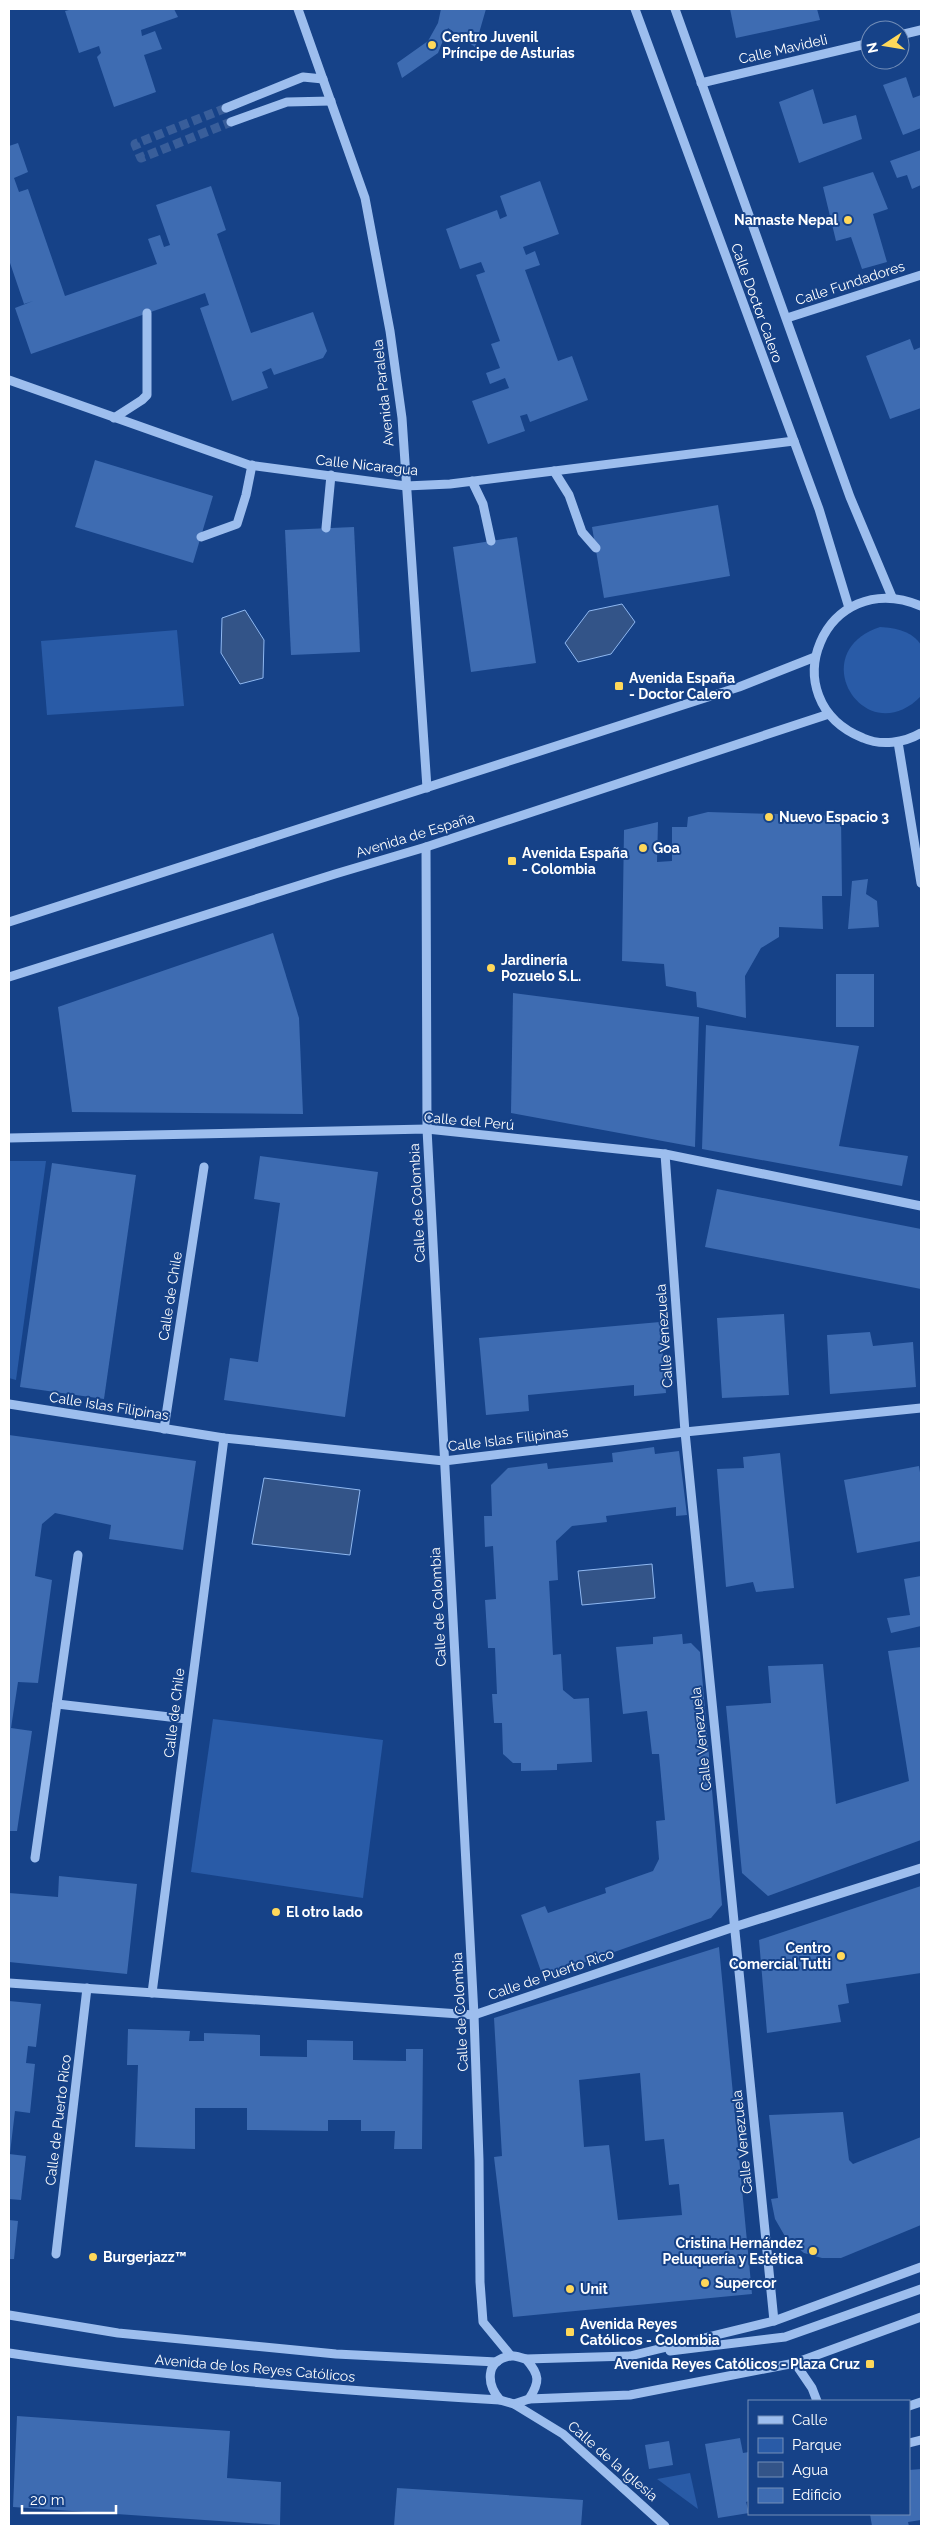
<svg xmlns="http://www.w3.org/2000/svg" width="930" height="2535" viewBox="0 0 930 2535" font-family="Raleway,sans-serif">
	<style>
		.green { fill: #295ba7 }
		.water { fill: #335488; stroke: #8fb8f1 }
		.building { fill: #3e6cb2; fill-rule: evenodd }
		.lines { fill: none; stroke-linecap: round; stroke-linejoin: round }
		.minor-tunnel { stroke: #395e9a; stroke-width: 9; stroke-dasharray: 9 4.5; stroke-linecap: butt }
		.minor { stroke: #9dbeee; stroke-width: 9 }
		.poi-dot { fill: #ffd85a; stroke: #164288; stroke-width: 2 }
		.labels { text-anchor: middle; stroke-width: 4; stroke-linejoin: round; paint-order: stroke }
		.poi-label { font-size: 14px; font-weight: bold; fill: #fff; stroke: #164288; text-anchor: start }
		.street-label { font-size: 14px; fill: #fff; stroke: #164288 }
	</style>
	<rect width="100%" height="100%" fill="#164288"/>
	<!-- green -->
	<g class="green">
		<path d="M880,627C896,628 912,631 921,645V696C866,753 802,653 880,627Z"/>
		<polygon points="177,630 184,706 47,715 41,641"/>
		<polygon points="9,1161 46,1161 16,1380 9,1378"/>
		<polygon points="213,1719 383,1740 363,1898 191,1872"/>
		<polygon points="690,2473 698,2509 657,2479"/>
	</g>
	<!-- water -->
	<g class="water">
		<polygon points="622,604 635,622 611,654 578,662 565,643 589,611"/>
		<polygon points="245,610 264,640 263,678 240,684 221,653 222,618"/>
		<polygon points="264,1478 360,1490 350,1555 252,1544"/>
		<polygon points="652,1564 655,1598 582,1605 578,1571"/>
	</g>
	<!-- building -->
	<g class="building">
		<polygon points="73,9 174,9 178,17 141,30 142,36 155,31 162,49 144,55 156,92 114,107 97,57 101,53 99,46 79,53 65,11"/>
		<polygon points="441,9 486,9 475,47 448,28 438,53 402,78 397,63 428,41 438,23"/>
		<polygon points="730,9 817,9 820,20 736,38"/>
		<polygon points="906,77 913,98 921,95 921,128 903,135 883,85"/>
		<polygon points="813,89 823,124 856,115 862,139 799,163 779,102"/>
		<polygon points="18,143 28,172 14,178 19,192 28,189 65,296 157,264 148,239 160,235 164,247 170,245 156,205 211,186 226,230 217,234 251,333 313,312 327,351 323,358 274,375 271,368 262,372 268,388 232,401 200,308 209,305 205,293 31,354 15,308 33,301 24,304 9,260 9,146"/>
		<polygon points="921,150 921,185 912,189 907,175 897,178 890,161"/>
		<polygon points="873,172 888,209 873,214 887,262 862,269 851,237 836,241 823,187"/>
		<polygon points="540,181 559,234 523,247 526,255 535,251 540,265 525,270 558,361 572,356 588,400 530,422 527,414 520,416 525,431 488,444 472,401 509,388 505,378 490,384 486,373 500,368 491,344 500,341 476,275 485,272 481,262 460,269 446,229 497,210 500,219 507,216 500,196"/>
		<polygon points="910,339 914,350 921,347 921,408 890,419 866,356"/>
		<polygon points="95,460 213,496 193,563 75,527"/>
		<polygon points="718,505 730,576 604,598 592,527"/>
		<polygon points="354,527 360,652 291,655 285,530"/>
		<polygon points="517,537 536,663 471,672 453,547"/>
		<polygon points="708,812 841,816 842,896 822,896 823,929 779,927 779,937 761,948 745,976 746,1018 697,1007 696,992 666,986 664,964 622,961 624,830 658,822 657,862 672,861 672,827 687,827 688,817"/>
		<polygon points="868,879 866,894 877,901 879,927 848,929 852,881"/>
		<polygon points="273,933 299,1018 303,1114 72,1112 58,1007"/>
		<rect x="836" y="974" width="38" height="53"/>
		<polygon points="513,993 699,1017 695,1147 511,1113"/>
		<polygon points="706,1025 859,1046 839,1146 908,1156 902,1186 702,1149"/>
		<polygon points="260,1156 378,1172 345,1417 224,1400 230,1358 258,1362 280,1203 254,1199"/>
		<polygon points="52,1163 136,1175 104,1399 20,1387"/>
		<polygon points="717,1189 921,1229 921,1289 705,1247"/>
		<polygon points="784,1314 789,1395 722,1398 717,1318"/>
		<polygon points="660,1322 666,1393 634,1396 634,1385 528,1395 529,1411 486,1415 479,1338"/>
		<polygon points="870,1332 873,1346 913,1342 916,1387 830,1394 827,1335"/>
		<polygon points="9,1435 196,1461 183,1550 109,1539 111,1525 55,1513 42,1524 35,1576 52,1580 38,1683 18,1682 11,1728 32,1731 17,1831 9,1831"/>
		<polygon points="654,1447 655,1454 679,1451 687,1515 676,1516 676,1507 606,1516 607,1522 572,1526 556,1541 558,1580 549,1581 553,1655 561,1654 563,1690 574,1699 589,1698 592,1762 557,1764 557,1770 521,1771 521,1763 513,1763 503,1754 502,1723 494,1723 492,1694 497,1694 495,1648 488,1648 485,1600 496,1599 493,1546 485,1547 484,1516 492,1516 491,1485 508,1468 547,1463 548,1469 613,1462 612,1453"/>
		<polygon points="780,1453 794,1588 756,1592 753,1582 726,1587 717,1469 744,1468 743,1457"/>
		<polygon points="919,1466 921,1479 921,1541 857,1553 844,1480"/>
		<polygon points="921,1576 921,1626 891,1633 887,1618 910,1615 904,1579"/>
		<polygon points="682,1634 683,1644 691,1643 700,1652 722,1905 711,1918 543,1977 521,1915 545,1906 548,1913 606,1893 605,1888 653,1871 659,1859 656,1821 665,1820 659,1754 652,1754 647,1711 623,1714 616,1647 653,1644 653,1637"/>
		<polygon points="921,1647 921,1840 768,1896 742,1873 726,1706 771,1703 768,1666 823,1664 836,1804 909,1781 888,1651"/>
		<polygon points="59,1876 137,1884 127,1974 9,1962 9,1893 58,1897"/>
		<polygon points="921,1886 921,1973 846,1984 849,2003 838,2005 841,2022 767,2033 759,1940"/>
		<path d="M719,1947L752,2294L513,2317L494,2157L502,2156L494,2018ZM640,2073L645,2141L664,2139L669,2185L679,2184L682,2215L618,2220L609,2145L584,2147L579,2080Z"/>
		<polygon points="9,2001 41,2004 36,2047 28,2046 26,2063 35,2064 30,2113 15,2111 10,2153"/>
		<polygon points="128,2029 190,2031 189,2041 204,2041 204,2033 260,2035 260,2056 307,2057 307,2040 353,2041 353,2060 406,2061 406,2049 423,2049 422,2149 394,2149 395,2131 361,2131 361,2120 328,2120 328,2131 247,2130 247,2108 195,2108 195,2149 135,2147 138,2065 127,2065"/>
		<polygon points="843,2112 849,2160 853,2164 921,2137 921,2225 841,2258 822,2258 804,2253 786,2238 775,2219 771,2199 778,2198 769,2115"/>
		<polygon points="9,2154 26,2156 21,2200 9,2199"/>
		<polygon points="9,2220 18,2221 14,2259 9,2259"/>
		<polygon points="17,2416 230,2431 227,2478 281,2482 280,2525 13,2507"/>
		<polygon points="740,2438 743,2453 749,2452 749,2501 746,2502 749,2513 718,2518 705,2444"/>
		<polygon points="669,2441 673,2465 649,2469 645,2445"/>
		<polygon points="921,2469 921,2520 908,2522 909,2526 872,2526 870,2514 909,2514 909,2470"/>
		<polygon points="397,2488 583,2500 581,2526 394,2526"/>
	</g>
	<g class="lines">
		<!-- minor-tunnel -->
		<polyline class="minor-tunnel" points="226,108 135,144 141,158 231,122"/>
		<!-- minor -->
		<g class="minor">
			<polyline points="298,9 365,198 390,331 402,418 427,788"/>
			<polyline points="635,9 819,509 849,608"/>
			<polyline points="675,9 850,497 892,597"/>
			<polyline points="900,35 921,30"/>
			<polyline points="701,83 870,43"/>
			<polyline points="226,108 303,77 323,79"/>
			<polyline points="231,122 287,102 331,101"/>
			<polyline points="787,318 921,275"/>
			<polyline points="9,380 249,465 406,486 450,484 794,441"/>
			<polyline points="114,418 142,400 147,395 147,313"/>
			<polyline points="554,471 569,495 582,532 596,548"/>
			<polyline points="472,481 483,504 491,541"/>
			<polyline points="326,528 331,475"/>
			<polyline points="201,537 237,524 246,495 252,465"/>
			<path d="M921,606C824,565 769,700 863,738C881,746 904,743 921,733"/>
			<polyline points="898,742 921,883"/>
			<polyline points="426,847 427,1129 474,2015 479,2160 480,2282 483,2322 511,2356"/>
			<polyline points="9,922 739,687 815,657"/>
			<polyline points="9,977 335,874 426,847 829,714"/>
			<polyline points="9,1138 427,1129 665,1154 921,1206"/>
			<polyline points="665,1154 685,1432 774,2321"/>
			<polyline points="9,1404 224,1438 444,1461 685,1432 921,1408"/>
			<polyline points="164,1429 204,1167"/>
			<polyline points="57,1704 187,1719"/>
			<polyline points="35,1858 78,1555"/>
			<polyline points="9,1983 474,2015 734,1927 921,1868"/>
			<polyline points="152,1993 224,1438"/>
			<polyline points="56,2254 87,1988"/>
			<polyline points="9,2315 118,2333 336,2354 497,2362"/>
			<polyline points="670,2351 785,2337 921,2289"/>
			<path d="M9,2353C172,2378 336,2390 500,2400L514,2404L529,2399L630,2395L795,2363L921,2317"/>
			<path d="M526,2359C540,2375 540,2382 529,2399"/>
			<polyline points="795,2363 812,2388 817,2401"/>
			<path d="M500,2400C487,2385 484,2361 510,2356C514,2355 521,2358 526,2359L630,2356L774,2321L921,2267"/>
			<polyline points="514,2404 563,2434 665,2526"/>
			<polyline points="909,2406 921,2402"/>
			<polyline points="909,2443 921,2440"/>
		</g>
	</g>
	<!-- markers -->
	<g class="poi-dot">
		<circle cx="432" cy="45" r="5"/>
		<circle cx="848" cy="220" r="5"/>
		<rect x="614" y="681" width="10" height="10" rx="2.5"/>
		<circle cx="769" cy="817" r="5"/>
		<circle cx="643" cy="848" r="5"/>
		<rect x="507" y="856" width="10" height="10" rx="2.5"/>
		<circle cx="491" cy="968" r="5"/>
		<circle cx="276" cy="1912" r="5"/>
		<circle cx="841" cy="1956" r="5"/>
		<circle cx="813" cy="2251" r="5"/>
		<circle cx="93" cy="2257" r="5"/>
		<circle cx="705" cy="2283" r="5"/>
		<circle cx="570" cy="2289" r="5"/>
		<rect x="565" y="2327" width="10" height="10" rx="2.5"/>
		<rect x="865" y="2359" width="10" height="10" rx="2.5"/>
	</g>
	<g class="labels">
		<!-- poi labels -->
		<g class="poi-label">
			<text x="442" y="42">Centro Juvenil<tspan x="442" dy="16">Príncipe de Asturias</tspan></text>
			<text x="838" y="225" text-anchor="end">Namaste Nepal</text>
			<text x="629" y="683">Avenida España<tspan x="629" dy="16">- Doctor Calero</tspan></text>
			<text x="779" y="822">Nuevo Espacio 3</text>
			<text x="653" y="853">Goa</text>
			<text x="522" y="858">Avenida España<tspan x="522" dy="16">- Colombia</tspan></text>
			<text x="501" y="965">Jardinería<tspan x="501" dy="16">Pozuelo S.L.</tspan></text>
			<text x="286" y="1917">El otro lado</text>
			<text x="831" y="1953" text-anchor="end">Centro<tspan x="831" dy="16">Comercial Tutti</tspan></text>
			<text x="803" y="2248" text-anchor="end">Cristina Hernández<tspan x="803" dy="16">Peluquería y Estética</tspan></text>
			<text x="103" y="2262">Burgerjazz™</text>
			<text x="715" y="2288">Supercor</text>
			<text x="580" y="2294">Unit</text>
			<text x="580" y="2329">Avenida Reyes<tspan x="580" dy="16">Católicos - Colombia</tspan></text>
			<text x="860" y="2369" text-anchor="end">Avenida Reyes Católicos - Plaza Cruz</text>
		</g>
		<!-- street labels -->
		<g class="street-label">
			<text transform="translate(783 49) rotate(-13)" y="5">Calle Mavideli</text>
			<text transform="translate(850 283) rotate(-18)" y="5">Calle Fundadores</text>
			<text transform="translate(757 303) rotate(70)" y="5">Calle Doctor Calero</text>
			<text transform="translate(383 393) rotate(-96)" y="5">Avenida Paralela</text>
			<text transform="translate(367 465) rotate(6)" y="5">Calle Nicaragua</text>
			<text transform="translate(415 835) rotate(-17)" y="5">Avenida de España</text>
			<text transform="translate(469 1121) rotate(5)" y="5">Calle del Perú</text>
			<text transform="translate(417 1203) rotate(-93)" y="5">Calle de Colombia</text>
			<text transform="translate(170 1296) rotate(-81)" y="5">Calle de Chile</text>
			<text transform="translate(664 1336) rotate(-94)" y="5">Calle Venezuela</text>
			<text transform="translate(109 1406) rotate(9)" y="5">Calle Islas Filipinas</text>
			<text transform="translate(508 1439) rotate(-7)" y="5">Calle Islas Filipinas</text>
			<text transform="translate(438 1607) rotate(-93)" y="5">Calle de Colombia</text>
			<text transform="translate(174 1713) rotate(-83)" y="5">Calle de Chile</text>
			<text transform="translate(701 1739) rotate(-96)" y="5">Calle Venezuela</text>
			<text transform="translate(551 1974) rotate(-19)" y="5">Calle de Puerto Rico</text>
			<text transform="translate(460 2012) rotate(-93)" y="5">Calle de Colombia</text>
			<text transform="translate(58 2120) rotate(-83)" y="5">Calle de Puerto Rico</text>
			<text transform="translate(742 2142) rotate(-96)" y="5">Calle Venezuela</text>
			<text transform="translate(255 2368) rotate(5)" y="5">Avenida de los Reyes Católicos</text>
			<text transform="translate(613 2461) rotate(41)" y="5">Calle de la Iglesia</text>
		</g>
	</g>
	<!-- border -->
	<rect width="930" height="2535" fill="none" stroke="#ffffff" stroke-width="20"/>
	<!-- legend -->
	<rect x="748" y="2400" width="162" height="115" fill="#164288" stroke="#738eb8"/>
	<rect x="758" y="2416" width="25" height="8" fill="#9dbeee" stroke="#738eb8"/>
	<text x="792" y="2425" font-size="15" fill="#ffffff">Calle</text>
	<rect x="758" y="2438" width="25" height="15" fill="#295ba7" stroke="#738eb8"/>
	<text x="792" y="2450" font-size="15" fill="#ffffff">Parque</text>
	<rect x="758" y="2462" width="25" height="15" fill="#335488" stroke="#738eb8"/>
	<text x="792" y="2475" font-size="15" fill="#ffffff">Agua</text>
	<rect x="758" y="2488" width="25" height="15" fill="#3e6cb2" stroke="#738eb8"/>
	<text x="792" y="2500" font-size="15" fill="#ffffff">Edificio</text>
	<!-- north arrow -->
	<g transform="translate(885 45) rotate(258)"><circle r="24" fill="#164288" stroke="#738eb8"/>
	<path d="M0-4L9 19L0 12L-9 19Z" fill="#ffd85a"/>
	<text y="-8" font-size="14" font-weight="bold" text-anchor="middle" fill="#ffffff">N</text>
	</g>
	<!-- scale -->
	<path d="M22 2505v8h94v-8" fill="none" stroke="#ffffff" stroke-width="2.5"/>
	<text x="30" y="2505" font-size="15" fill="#ffffff" stroke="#164288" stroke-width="4" paint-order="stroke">20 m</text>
</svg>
